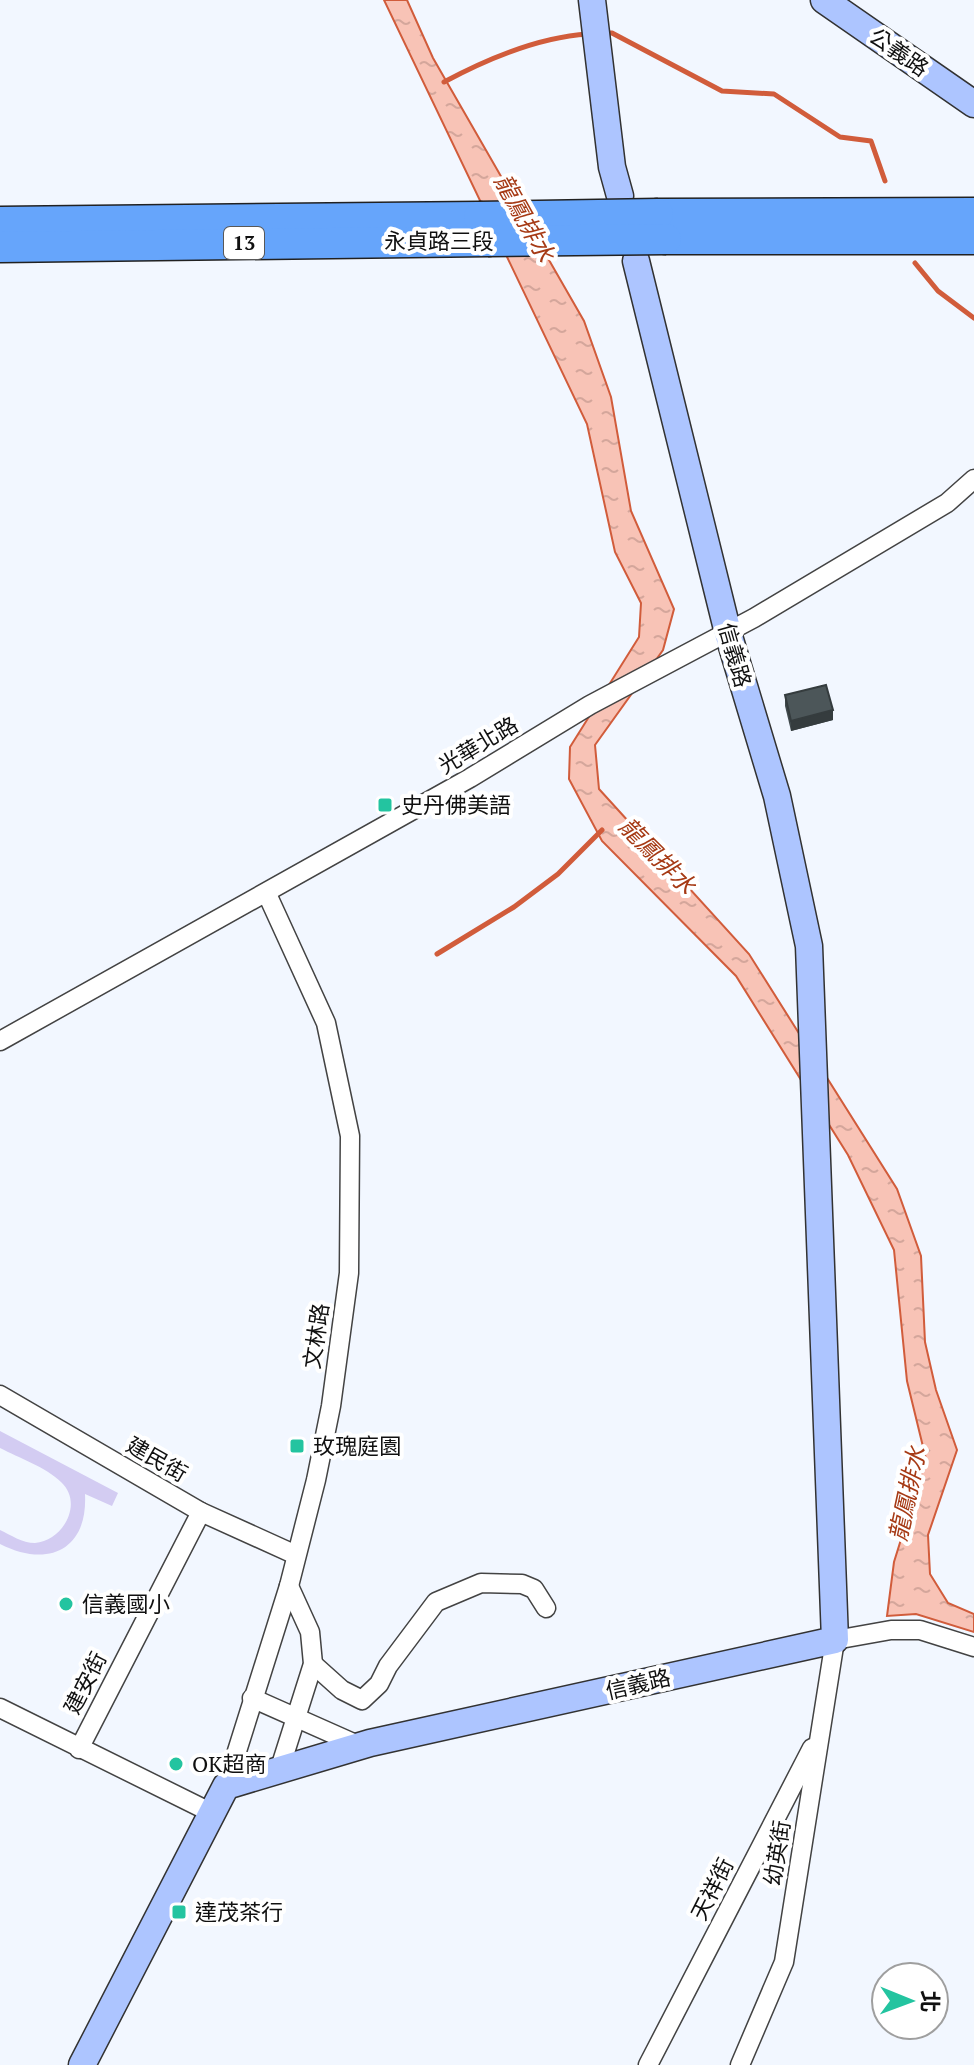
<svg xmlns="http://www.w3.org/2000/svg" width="974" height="2065" viewBox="0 0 974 2065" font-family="'PT Serif','Noto Sans TC',serif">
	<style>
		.pitch { fill: #d3ccf2 }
		.water { fill: url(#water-ripples); stroke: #d15c3b; stroke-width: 2 }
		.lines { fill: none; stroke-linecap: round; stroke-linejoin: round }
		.stream { stroke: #d15c3b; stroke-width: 5 }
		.street-casing { stroke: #434343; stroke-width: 21 }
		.secondary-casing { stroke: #323232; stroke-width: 29 }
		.primary-casing { stroke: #212121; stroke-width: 33 }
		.street { stroke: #fff; stroke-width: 18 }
		.secondary { stroke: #adc5ff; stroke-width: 26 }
		.primary { stroke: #66a5fb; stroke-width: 30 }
		.primary-bridge-casing { stroke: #212121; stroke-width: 33; stroke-linecap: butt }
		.primary-bridge { stroke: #66a5fb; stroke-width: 30 }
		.wall { fill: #414a4d }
		.shaded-wall { fill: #353c3e }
		.building { fill: #4c5659; stroke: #353c3e; stroke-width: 2 }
		.poi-dot { fill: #23c4a0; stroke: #fff; stroke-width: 3 }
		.labels { text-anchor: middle; stroke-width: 8; stroke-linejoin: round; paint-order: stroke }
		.shield { fill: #fff; stroke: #585858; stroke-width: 2 }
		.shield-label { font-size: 20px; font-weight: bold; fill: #101010 }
		.street-label { font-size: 22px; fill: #101010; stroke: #fff }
		.poi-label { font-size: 22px; fill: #101010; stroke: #fff; text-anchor: start }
		.water-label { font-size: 24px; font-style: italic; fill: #a63a15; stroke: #fff }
	</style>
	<defs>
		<pattern id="water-ripples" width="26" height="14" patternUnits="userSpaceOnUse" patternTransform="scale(2)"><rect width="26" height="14" fill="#f8c3b6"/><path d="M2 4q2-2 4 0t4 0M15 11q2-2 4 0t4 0" fill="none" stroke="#d4a69b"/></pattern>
	</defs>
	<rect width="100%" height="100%" fill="#f2f7ff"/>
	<!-- pitch -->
	<path class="pitch" d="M0,1431L118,1493L112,1506L85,1494C88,1551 47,1568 0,1544V1530C11,1535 22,1543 35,1543C63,1541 84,1503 61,1482C46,1467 19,1458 0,1448Z"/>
	<!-- water -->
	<polygon class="water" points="384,0 407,0 433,58 584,321 611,397 631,511 674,609 663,650 595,745 599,789 749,954 897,1189 921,1256 925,1342 936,1390 957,1450 928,1535 930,1574 948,1603 974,1614 974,1632 916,1614 887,1616 894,1562 926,1459 907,1381 894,1250 848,1155 736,976 602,841 569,779 570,747 639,637 641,603 615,552 587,424"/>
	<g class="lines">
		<!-- stream -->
		<g class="stream">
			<polyline points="602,33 612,33 722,91 774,94 840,137 871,141 885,181"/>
			<path d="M444,82C487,59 539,37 588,34"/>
			<polyline points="915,263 938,291 974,318"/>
			<polyline points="437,954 514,907 558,874 602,830"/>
		</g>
		<!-- street casing -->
		<g class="street-casing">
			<g id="street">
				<polyline points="0,1041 470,778 590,705 754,618 947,503 974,479"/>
				<polyline points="0,1395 201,1512 296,1555"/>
				<polyline points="313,1664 342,1690 362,1700 379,1684 388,1666 436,1602 481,1583 522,1584 534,1589 546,1608"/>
				<polyline points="252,1698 360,1746"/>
				<polyline points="0,1708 212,1813"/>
				<polyline points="79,1749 201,1512"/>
				<polyline points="280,1768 313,1664 310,1632 289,1586"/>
				<polyline points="226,1786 289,1586 316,1480 331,1406 349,1273 350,1136 326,1023 267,894"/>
				<polyline points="648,2065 812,1748"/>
				<polyline points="740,2065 784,1962 835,1640 891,1630 920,1630 974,1647"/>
			</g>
		</g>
		<!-- secondary casing -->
		<g class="secondary-casing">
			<g id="secondary">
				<polyline points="592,0 612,167 620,196"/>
				<polyline points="824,0 974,104"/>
				<polyline points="82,2065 226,1786 370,1743 835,1640 809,946 777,796 728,633 636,261"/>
			</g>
		</g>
		<!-- primary casing -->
		<g class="primary-casing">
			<g id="primary">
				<polyline points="658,214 974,213"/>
				<polyline points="0,222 479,217"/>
				<polyline points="666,239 974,239"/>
				<polyline points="0,247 488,241"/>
			</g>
		</g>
		<!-- street -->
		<use href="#street" class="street"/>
		<!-- secondary -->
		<use href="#secondary" class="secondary"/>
		<!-- primary -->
		<use href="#primary" class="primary"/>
		<!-- primary-bridge casing -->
		<g class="primary-bridge-casing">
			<g id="primary-bridge">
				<polyline points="479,217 658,214"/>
				<polyline points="488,241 666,239"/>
			</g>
		</g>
		<!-- primary-bridge -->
		<use href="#primary-bridge" class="primary-bridge"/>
	</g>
	<!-- wall -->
	<polygon class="wall" points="785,695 833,720 791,731 785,706"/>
	<!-- shaded-wall -->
	<polygon class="shaded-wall" points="833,710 833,720 791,731 791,721"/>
	<!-- building -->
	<polygon class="building" points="826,685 833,710 791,721 785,695"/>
	<!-- markers -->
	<g class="poi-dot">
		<rect x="377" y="797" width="16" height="16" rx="4"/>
		<rect x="289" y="1438" width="16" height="16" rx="4"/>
		<circle cx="66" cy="1604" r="8"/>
		<circle cx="176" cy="1764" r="8"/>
		<rect x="171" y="1904" width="16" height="16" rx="4"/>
	</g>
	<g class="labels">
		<!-- shield labels -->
		<rect class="shield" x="224" y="227" width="40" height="32" rx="6"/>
		<g class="shield-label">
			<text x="244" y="250">13</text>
		</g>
		<!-- street labels -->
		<g class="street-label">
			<text transform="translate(899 52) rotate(35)" y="8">公義路</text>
			<text x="439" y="249">永貞路三段</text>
			<text transform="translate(735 655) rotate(74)" y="8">信義路</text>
			<text transform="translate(478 745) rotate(-31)" y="8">光華北路</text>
			<text transform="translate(316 1336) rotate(-82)" y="8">文林路</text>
			<text transform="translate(157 1459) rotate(30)" y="8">建民街</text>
			<text transform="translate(85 1683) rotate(-63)" y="8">建安街</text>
			<text transform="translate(638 1684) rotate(-13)" y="8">信義路</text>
			<text transform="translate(777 1853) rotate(-81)" y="8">幼英街</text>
			<text transform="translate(712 1889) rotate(-63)" y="8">天祥街</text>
		</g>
		<!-- poi labels -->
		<g class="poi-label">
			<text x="401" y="813">史丹佛美語</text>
			<text x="313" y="1454">玫瑰庭園</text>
			<text x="82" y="1612">信義國小</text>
			<text x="192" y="1772">OK超商</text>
			<text x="195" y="1920">達茂茶行</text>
		</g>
		<!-- water labels -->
		<g class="water-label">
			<text transform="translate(524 218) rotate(61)" y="8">龍鳳排水</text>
			<text transform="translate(657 856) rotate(45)" y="8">龍鳳排水</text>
			<text transform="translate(908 1494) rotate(-78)" y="8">龍鳳排水</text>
		</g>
	</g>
	<!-- north arrow -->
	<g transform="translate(910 2001) rotate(91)"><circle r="38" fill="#ffffff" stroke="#9f9f9f" stroke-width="2"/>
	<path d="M0-6L14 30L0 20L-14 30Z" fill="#23c4a0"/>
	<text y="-12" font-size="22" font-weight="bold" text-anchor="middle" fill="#101010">北</text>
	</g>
</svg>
